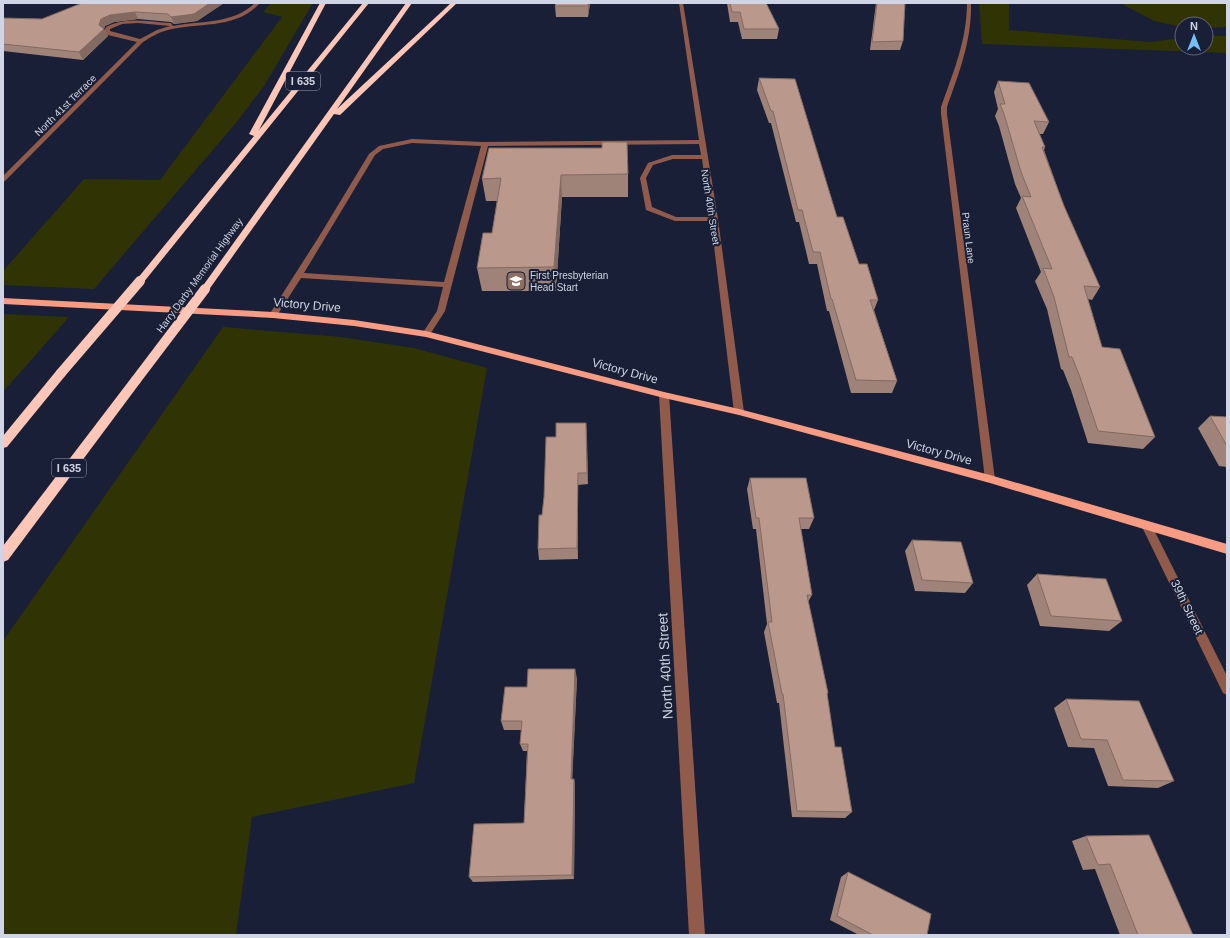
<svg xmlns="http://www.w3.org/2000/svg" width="1230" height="938" viewBox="0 0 1230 938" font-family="Helvetica,sans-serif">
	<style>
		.green { fill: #303405 }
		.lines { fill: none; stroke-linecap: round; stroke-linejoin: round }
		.minor { fill: #915b4c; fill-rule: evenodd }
		.major { fill: #f79c83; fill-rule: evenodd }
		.highway { fill: #fec6b7; fill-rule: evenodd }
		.highway-bridge { stroke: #fec6b7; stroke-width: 10 }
		.wall { fill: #a08378 }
		.shaded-wall { fill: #826a61 }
		.building { fill: #ba988b; stroke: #826a61 }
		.labels { text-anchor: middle; stroke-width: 4; stroke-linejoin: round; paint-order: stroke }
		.far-street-label { font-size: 10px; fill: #cfd5e5; stroke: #181f36 }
		.far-poi-label { font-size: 10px; fill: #cfd5e5; stroke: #181f36; text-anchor: start }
		.shield { fill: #181f36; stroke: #989eb0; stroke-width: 1 }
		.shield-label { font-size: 11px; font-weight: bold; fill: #cfd5e5 }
		.street-label { font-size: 12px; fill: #cfd5e5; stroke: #181f36 }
		.near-street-label { font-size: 14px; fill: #cfd5e5; stroke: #181f36 }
	</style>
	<rect width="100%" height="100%" fill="#181f36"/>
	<!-- green -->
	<g class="green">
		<polygon points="271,3 313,3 264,86 236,123 94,289 3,285 3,271 84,179 160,180 282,17 263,12"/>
		<polygon points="979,3 1009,3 1009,30 1150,42 1182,38 1182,48 1206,48 1206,36 1227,36 1227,53 982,44"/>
		<polygon points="1120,3 1227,3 1227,27 1206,28 1206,24 1182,24 1182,27 1181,27 1154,21"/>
		<polygon points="3,314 69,317 3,392"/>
		<polygon points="223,327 341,337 414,348 487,368 414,783 252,817 236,935 3,935 3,641"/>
	</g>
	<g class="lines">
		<!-- minor -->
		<g class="minor">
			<path d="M255,3H260C236,30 199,22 168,30C159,32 151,37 143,42L5,181L3,182V176L137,42L108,35L104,32L106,27C127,16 149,22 171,23L173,26C202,20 232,25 255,3ZM138,23L170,26L157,30L140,39L110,31V29L122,24Z"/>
			<path d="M679,3H683L718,219L744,412L742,414L739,415L734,412L711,221H675L646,210L640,178L648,163L672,155H701L699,144L488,146L445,311L429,336H423L422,334L437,311L443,287L301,278L276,317H270L269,315L320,235L369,154L379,146L412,139L483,142L699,140ZM412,143L481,146L444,282L304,273L375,155L383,149ZM673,159H702L710,217H676L652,207L646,178L653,165Z"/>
			<path d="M967,3H971C972,40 959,73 947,107V114L995,479L994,482H986L985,479L941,114V107C953,73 967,40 967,3Z"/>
			<polygon points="664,392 669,395 705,935 689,935 659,395"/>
			<polygon points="1146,521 1150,522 1227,676 1227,695 1223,693 1141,525 1142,522"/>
		</g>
		<!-- major -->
		<polygon class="major" points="3,298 273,312 354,320 426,331 664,392 739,409 990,475 1227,544 1227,554 990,483 739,415 664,398 426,337 354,326 273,318 3,304"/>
		<!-- highway -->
		<g class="highway">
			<polygon points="320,3 326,3 259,130 363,3 369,3 143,283 137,283 135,281 137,279 254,136 249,134"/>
			<polygon points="406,3 412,3 337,109 451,3 457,3 340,115 334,114 208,291 202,291 200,289 202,287"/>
			<polygon points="61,369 65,370 66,373 65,376 7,447 3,448 3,436 57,370"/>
			<polygon points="136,376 140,377 141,380 140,383 8,560 3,562 3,546 132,377"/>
		</g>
		<!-- highway-bridge -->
		<g class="highway-bridge">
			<polyline points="61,373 140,281"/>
			<polyline points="136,380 205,289"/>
		</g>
	</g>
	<!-- wall -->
	<g class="wall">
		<polygon points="82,3 224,3 197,21 174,24 171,22 138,19 114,22 105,26 104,29 108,36 83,60 3,51 3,18 42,19"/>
		<polygon points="556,3 590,3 588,17 556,17 555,6"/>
		<polygon points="727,3 766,3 779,29 777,39 742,39 738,22 730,22"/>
		<polygon points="876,3 905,3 903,41 900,50 870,50"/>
		<polygon points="759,78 837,217 859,264 878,300 874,310 897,381 892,393 851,393 829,311 827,311 817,264 809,264 799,222 796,222 771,123 769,123 757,90"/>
		<polygon points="998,81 1049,122 1043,134 1039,134 1045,147 1044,150 1064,206 1100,287 1092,300 1088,299 1102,347 1155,437 1143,449 1088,443 1071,390 1063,370 1061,369 1047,309 1035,281 1041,272 1016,208 1021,198 1015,184 999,126 995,116 998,109 994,92"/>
		<polygon points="489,148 628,174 628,197 562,197 556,291 482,291 477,268 492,233 497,201 486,201 482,179"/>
		<polygon points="1210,416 1227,417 1227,467 1219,466 1198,428"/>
		<polygon points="586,423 588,484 578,485 578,559 539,560 538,549 542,515 556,437"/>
		<polygon points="750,478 814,518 809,529 801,529 812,595 808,602 828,693 827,695 835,747 852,812 845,818 792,817 779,703 777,703 764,632 767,624 756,529 753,529 747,489"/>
		<polygon points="912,540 973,583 965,593 915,591 905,551"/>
		<polygon points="1037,574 1122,621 1109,631 1040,626 1027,585"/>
		<polygon points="577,678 572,779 574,779 575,786 574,879 473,882 469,877 524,823 527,751 523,751 520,744 522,730 504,730 501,721 527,687"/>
		<polygon points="1066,699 1174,781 1158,788 1108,786 1094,748 1068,747 1054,708"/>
		<polygon points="1086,836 1193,935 1120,935 1095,869 1083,870 1072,841"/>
		<polygon points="848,872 927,935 859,935 830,920 841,877"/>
	</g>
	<!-- shaded-wall -->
	<g class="shaded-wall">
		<polygon points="210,3 224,3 197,21 174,24 171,17"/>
		<polygon points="588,3 590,3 588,17"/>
		<polygon points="135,12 138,19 114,22 105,26 104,29 108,36 83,60 79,52 99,25 101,19 110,15"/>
		<polygon points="561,175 562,197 556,291 554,267"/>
		<polygon points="586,423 587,435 588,484 587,473"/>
		<polygon points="578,473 578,559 577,548"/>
		<polygon points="575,669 577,678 572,786 571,779"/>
		<polygon points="574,779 575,786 574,879 572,875"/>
	</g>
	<!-- building -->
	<g class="building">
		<polygon points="82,3 210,3 194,14 171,17 168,14 135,12 110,15 101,19 99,25 104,29 79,52 3,44 3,18 42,19"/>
		<polygon points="556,3 588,3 588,6 555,6"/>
		<polygon points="730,3 766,3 779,29 744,29 740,12 732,12"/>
		<polygon points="877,3 905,3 903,41 872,42"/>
		<polygon points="759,78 795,79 837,217 843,217 859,264 867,264 878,300 870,300 897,381 856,380 832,299 831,299 820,252 813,252 802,210 798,210 773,111 771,111"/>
		<polygon points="998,81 1029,83 1049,122 1034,121 1045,147 1042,147 1064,206 1100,287 1084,286 1102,347 1120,349 1155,437 1098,431 1080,377 1072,357 1069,357 1054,297 1043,268 1052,269 1022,196 1031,197 1021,172 1004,114 1000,104 1005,104"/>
		<polygon points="602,142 627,142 628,174 561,175 554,267 477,268 483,233 492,233 501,178 482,179 489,148 602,148"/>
		<polygon points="1210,416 1227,417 1227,446"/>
		<polygon points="556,423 586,423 587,473 578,473 577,548 538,549 539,515 542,515 544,497 546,437 556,437"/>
		<polygon points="750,478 806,478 814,518 799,518 812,595 807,595 828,693 827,693 835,747 841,747 852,812 797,811 783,694 782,694 768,622 772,622 759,518 756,518"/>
		<polygon points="912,540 961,542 973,583 922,580"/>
		<polygon points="1037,574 1106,579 1122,621 1051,616"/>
		<polygon points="528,669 575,669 571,779 574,779 572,875 469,877 474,824 524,823 528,744 520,744 522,721 501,721 505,687 527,687"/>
		<polygon points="1066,699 1139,701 1174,781 1123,780 1107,740 1081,739"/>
		<polygon points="1149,835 1193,935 1138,935 1110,864 1098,865 1086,836"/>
		<polygon points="848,872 931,914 927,935 873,935 837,916"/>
	</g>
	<!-- icons -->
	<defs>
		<g id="school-square" transform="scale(1)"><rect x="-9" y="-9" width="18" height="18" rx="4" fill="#8d6e63" stroke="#181f36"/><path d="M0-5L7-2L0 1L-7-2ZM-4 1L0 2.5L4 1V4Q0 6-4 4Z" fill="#fff"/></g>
	</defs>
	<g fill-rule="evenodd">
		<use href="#school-square" x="516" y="281"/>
	</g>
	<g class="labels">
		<!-- far-street labels -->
		<g class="far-street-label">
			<text transform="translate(65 105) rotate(-45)" y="4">North 41st Terrace</text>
			<text transform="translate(711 207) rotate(81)" y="4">North 40th Street</text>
			<text transform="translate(969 238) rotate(83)" y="4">Praun Lane</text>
			<text transform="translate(199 275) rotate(-54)" y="4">Harry Darby Memorial Highway</text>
		</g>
		<!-- far-poi labels -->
		<g class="far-poi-label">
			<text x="530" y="279">First Presbyterian<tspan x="530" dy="12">Head Start</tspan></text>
		</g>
		<!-- shield labels -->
		<g class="shield">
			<rect x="286" y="72" width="34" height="18" rx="3"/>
			<rect x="52" y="459" width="34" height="18" rx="3"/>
		</g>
		<g class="shield-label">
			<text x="303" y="85">I 635</text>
			<text x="69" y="472">I 635</text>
		</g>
		<!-- street labels -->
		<g class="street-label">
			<text transform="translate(307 305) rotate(5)" y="4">Victory Drive</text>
			<text transform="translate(625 371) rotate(15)" y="4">Victory Drive</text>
			<text transform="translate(939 452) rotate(15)" y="4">Victory Drive</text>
			<text transform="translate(1187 607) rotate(64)" y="4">39th Street</text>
		</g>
		<!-- near-street labels -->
		<g class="near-street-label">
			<text transform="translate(665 666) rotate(-93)" y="5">North 40th Street</text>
		</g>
	</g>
	<!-- border -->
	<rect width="1230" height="938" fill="none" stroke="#cfd5e5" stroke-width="8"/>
	<!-- north arrow -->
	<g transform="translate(1194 36)"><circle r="19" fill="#181f36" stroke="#61687c"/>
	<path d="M0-3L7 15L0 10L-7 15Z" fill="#74c0f6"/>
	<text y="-6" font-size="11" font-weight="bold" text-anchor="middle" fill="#cfd5e5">N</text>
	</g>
</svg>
